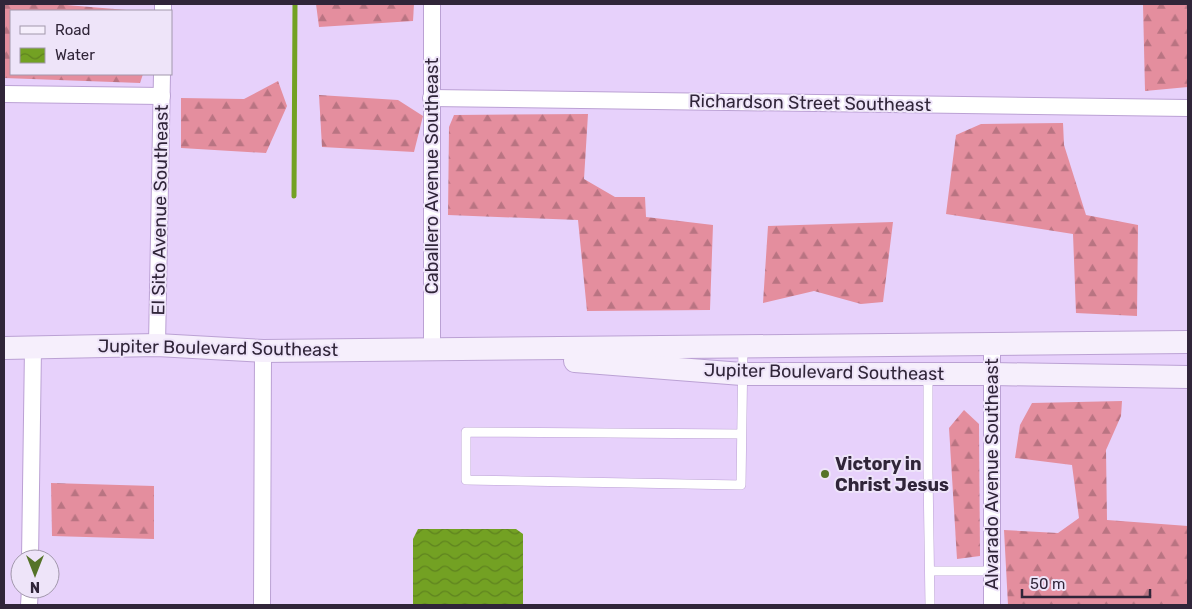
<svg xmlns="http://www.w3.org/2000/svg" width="1192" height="609" viewBox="0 0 1192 609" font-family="Rubik,sans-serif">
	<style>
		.forest { fill: url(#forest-firs) }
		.water { fill: url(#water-waves) }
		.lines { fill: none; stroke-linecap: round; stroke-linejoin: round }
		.stream { stroke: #73a123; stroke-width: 5 }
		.lane-casing { stroke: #bba1d4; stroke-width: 10 }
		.street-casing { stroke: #bba1d4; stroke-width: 18 }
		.secondary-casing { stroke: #bba1d4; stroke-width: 24 }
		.lane { stroke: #fff; stroke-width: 9 }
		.street { stroke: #fff; stroke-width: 16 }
		.secondary { stroke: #f6effc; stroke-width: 22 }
		.poi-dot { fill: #557328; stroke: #eee4f9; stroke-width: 2 }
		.labels { text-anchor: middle; stroke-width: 4; stroke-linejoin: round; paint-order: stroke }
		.street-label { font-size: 18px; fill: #302539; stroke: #eee4f9 }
		.poi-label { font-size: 18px; font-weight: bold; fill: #302539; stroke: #eee4f9; text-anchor: start }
	</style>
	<defs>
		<pattern id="forest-firs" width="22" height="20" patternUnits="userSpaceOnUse" patternTransform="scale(1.25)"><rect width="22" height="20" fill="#e48e9e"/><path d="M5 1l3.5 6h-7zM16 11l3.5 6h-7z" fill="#b97482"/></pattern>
		<pattern id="water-waves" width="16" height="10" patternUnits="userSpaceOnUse" patternTransform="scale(1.25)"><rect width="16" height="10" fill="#73a123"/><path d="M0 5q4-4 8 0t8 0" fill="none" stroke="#5f831f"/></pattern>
	</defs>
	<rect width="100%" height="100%" fill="#e7d1fb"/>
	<!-- forest -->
	<g class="forest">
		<polygon points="4,4 54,4 139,11 11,11 11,74 143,74 140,83 4,78"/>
		<polygon points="316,4 414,4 413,21 319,27"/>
		<polygon points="1143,4 1188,4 1188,87 1145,91"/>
		<polygon points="278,81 287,106 266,153 181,148 181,98 244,99"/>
		<polygon points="319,95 398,100 423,116 414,152 322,147"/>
		<polygon points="588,114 584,179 615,197 645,197 646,217 713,225 710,310 587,311 578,220 448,215 449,127 454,115"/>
		<polygon points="1063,123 1064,145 1086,215 1138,225 1137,316 1076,313 1073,234 946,214 956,135 981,124"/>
		<polygon points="893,222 883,302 861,304 814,291 763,303 768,226"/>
		<polygon points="1122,401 1121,416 1106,450 1107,520 1188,526 1188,605 1008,605 1004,530 1058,533 1079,518 1072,465 1015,458 1020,425 1032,403"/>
		<polygon points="964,410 979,424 980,556 957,559 949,428"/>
		<polygon points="51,483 154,486 154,539 52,536"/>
	</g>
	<!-- water -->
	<polygon class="water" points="418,529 516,529 523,534 523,605 413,605 413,539"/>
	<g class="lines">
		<!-- stream -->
		<polyline class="stream" points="294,196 295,4"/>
		<!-- lane casing -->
		<g class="lane-casing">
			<g id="lane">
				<polyline points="928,374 928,472 930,605"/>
				<polyline points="741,434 466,432 466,480 741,485 743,346"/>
				<polyline points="930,571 992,571"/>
			</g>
		</g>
		<!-- street casing -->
		<g class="street-casing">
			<g id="street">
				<polyline points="163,11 163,4"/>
				<polyline points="4,94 162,96"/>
				<polyline points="431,98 1188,108"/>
				<polyline points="992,343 992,605"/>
				<polyline points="157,345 162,74"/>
				<polyline points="432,349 432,4"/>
				<polyline points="30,559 33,348"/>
				<polyline points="29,605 30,589"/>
				<polyline points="262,605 263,351"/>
			</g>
		</g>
		<!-- secondary casing -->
		<g class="secondary-casing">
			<g id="secondary">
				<polyline points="4,348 157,345 263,351 1188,342"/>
				<polyline points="575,361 742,374 992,374 1188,377"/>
			</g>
		</g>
		<!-- lane -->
		<use href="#lane" class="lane"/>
		<!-- street -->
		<use href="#street" class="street"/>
		<!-- secondary -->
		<use href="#secondary" class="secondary"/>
	</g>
	<!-- markers -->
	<circle class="poi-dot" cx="825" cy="474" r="5"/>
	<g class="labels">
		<!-- street labels -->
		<g class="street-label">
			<text transform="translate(810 103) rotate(1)" y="6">Richardson Street Southeast</text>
			<text transform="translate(432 176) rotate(-90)" y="6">Caballero Avenue Southeast</text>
			<text transform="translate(160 210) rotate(-89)" y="6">El Sito Avenue Southeast</text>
			<text transform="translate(218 348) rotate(1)" y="6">Jupiter Boulevard Southeast</text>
			<text transform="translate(824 372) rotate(1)" y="6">Jupiter Boulevard Southeast</text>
			<text transform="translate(992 474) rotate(-90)" y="6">Alvarado Avenue Southeast</text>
		</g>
		<!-- poi labels -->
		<g class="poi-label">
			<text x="835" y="470">Victory in<tspan x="835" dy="21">Christ Jesus</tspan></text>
		</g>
	</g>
	<!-- border -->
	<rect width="1192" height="609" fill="none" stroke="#302539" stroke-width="10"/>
	<!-- legend -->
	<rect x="10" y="10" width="162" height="65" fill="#eee4f9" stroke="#a298ac"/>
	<rect x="20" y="26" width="25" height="8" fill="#f6effc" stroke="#a298ac"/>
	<text x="55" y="35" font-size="15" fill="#302539">Road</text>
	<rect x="20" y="48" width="25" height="15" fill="url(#water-waves)" stroke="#a298ac"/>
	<text x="55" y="60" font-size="15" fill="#302539">Water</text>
	<!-- north arrow -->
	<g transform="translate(35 574) rotate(180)"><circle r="24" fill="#eee4f9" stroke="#a298ac"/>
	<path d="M0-4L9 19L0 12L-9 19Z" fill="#557328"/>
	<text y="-8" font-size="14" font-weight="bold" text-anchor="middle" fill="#302539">N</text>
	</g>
	<!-- scale -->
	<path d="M1022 589v8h128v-8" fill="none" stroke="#302539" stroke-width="2.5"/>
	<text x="1030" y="589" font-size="15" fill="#302539" stroke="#eee4f9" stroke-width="4" paint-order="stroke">50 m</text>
</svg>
